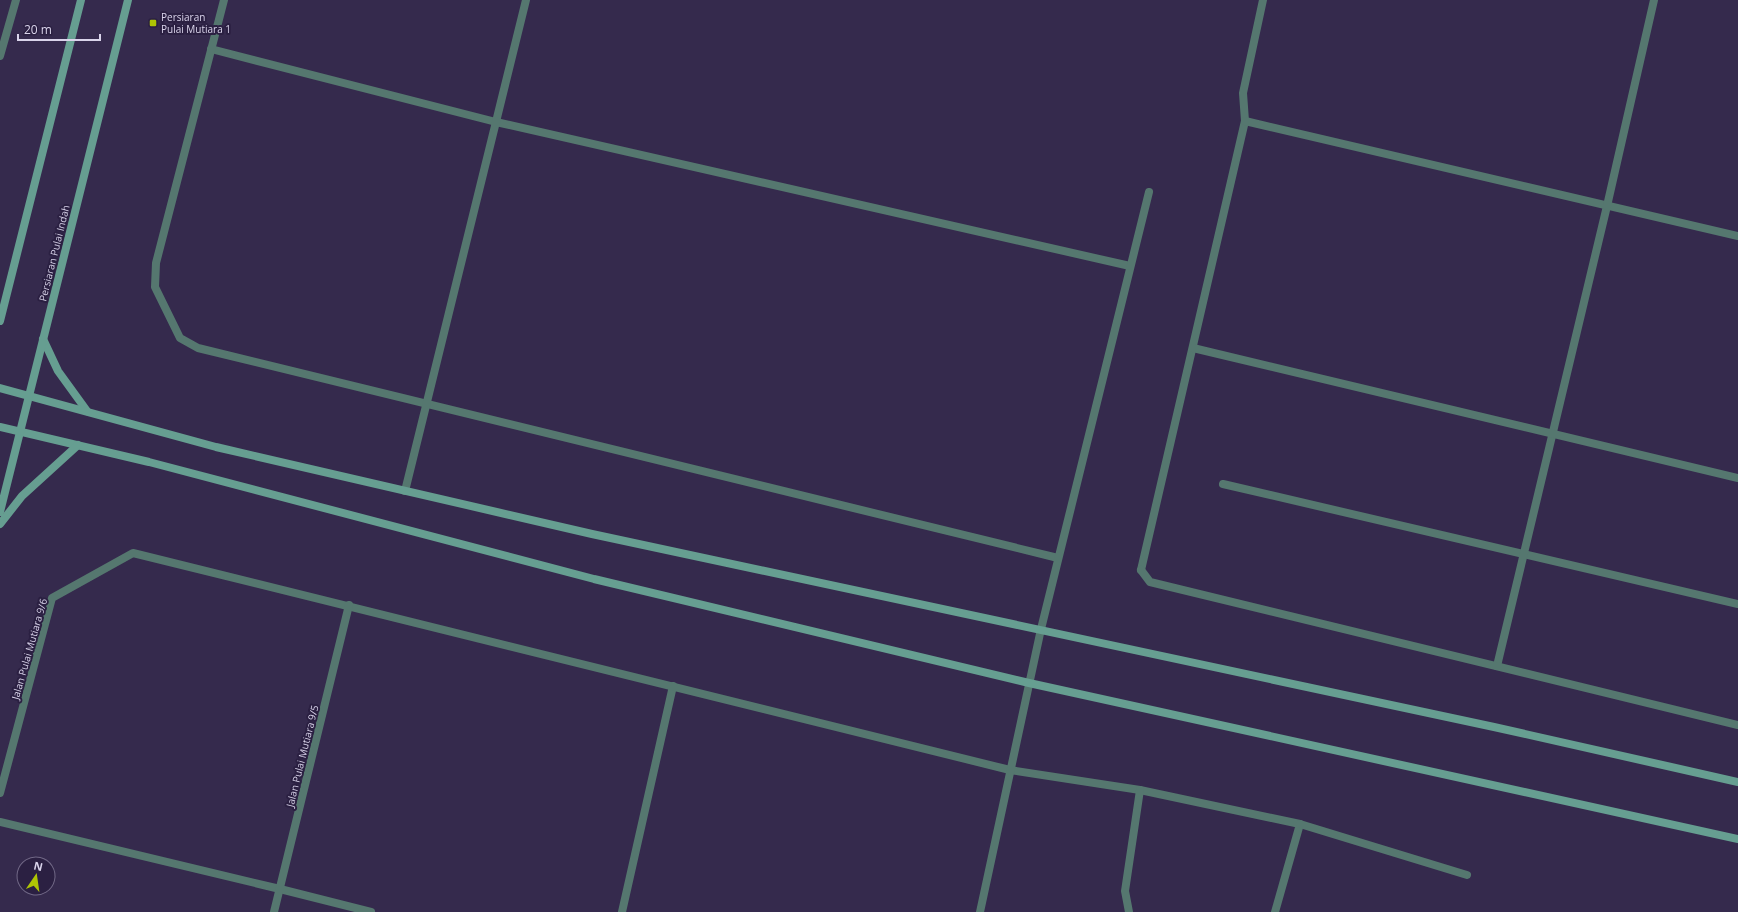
<svg xmlns="http://www.w3.org/2000/svg" width="1738" height="912" viewBox="0 0 1738 912" font-family="'Open Sans',sans-serif">
	<style>
		.lines { fill: none; stroke-linecap: round; stroke-linejoin: round }
		.lane { stroke: #55776f; stroke-width: 8 }
		.street { stroke: #55776f; stroke-width: 8 }
		.secondary { stroke: #669e91; stroke-width: 8 }
		.poi-dot { fill: #afc504; stroke: #2b2042; stroke-width: 1.5 }
		.labels { text-anchor: middle; stroke-width: 4; stroke-linejoin: round; paint-order: stroke }
		.poi-label { font-size: 10px; fill: #dad4eb; stroke: #2b2042; text-anchor: start }
		.street-label { font-size: 10px; fill: #dad4eb; stroke: #2b2042 }
	</style>
	<rect width="100%" height="100%" fill="#352a4d"/>
	<g class="lines">
		<!-- lane -->
		<g class="lane">
			<polyline points="211,49 496,122"/>
			<polyline points="1223,484 1738,604"/>
			<polyline points="1141,570 1245,121 1243,93 1263,0"/>
			<polyline points="1497,666 1607,206"/>
			<polyline points="1010,770 1140,790 1300,824 1275,912"/>
			<polyline points="0,822 280,889"/>
			<polyline points="1300,824 1467,875"/>
			<polyline points="622,912 673,686"/>
			<polyline points="1129,912 1125,891 1140,790"/>
		</g>
		<!-- street -->
		<g class="street">
			<polyline points="224,0 156,263 155,287 180,338 198,348 1058,558"/>
			<polyline points="0,56 16,0"/>
			<polyline points="1245,121 1738,236"/>
			<polyline points="496,122 1130,266"/>
			<polyline points="1607,206 1654,0"/>
			<polyline points="1193,348 1738,478"/>
			<polyline points="405,491 526,0"/>
			<polyline points="1141,570 1150,582 1738,725"/>
			<polyline points="0,793 52,598 133,553 1010,770"/>
			<polyline points="280,889 371,912"/>
			<polyline points="274,912 349,605"/>
			<polyline points="980,912 1041,629 1149,192"/>
		</g>
		<!-- secondary -->
		<g class="secondary">
			<polyline points="0,321 81,0"/>
			<polyline points="43,339 58,371 87,411"/>
			<polyline points="0,388 216,447 592,534 1494,727 1738,782"/>
			<polyline points="0,427 149,462 594,579 1029,683 1738,839"/>
			<polyline points="0,512 128,0"/>
			<polyline points="0,524 22,496 78,445"/>
		</g>
	</g>
	<!-- markers -->
	<rect class="poi-dot" x="149" y="19" width="8" height="8" rx="2"/>
	<g class="labels">
		<!-- poi labels -->
		<g class="poi-label">
			<text x="161" y="21">Persiaran<tspan x="161" dy="12">Pulai Mutiara 1</tspan></text>
		</g>
		<!-- street labels -->
		<g class="street-label">
			<text transform="translate(54 253) rotate(-76)" y="4">Persiaran Pulai Indah</text>
			<text transform="translate(29 649) rotate(-74)" y="4">Jalan Pulai Mutiara 9/6</text>
			<text transform="translate(302 756) rotate(-76)" y="4">Jalan Pulai Mutiara 9/5</text>
		</g>
	</g>
	<!-- north arrow -->
	<g transform="translate(36 876) rotate(13)"><circle r="19" fill="#2b2042" stroke="#716886"/>
	<path d="M0-3L7 15L0 10L-7 15Z" fill="#afc504"/>
	<text y="-6" font-size="11" font-weight="bold" text-anchor="middle" fill="#dad4eb">N</text>
	</g>
	<!-- scale -->
	<path d="M18 34v6h82v-6" fill="none" stroke="#dad4eb" stroke-width="2"/>
	<text x="24" y="34" font-size="12" fill="#dad4eb" stroke="#2b2042" stroke-width="3" paint-order="stroke">20 m</text>
</svg>
